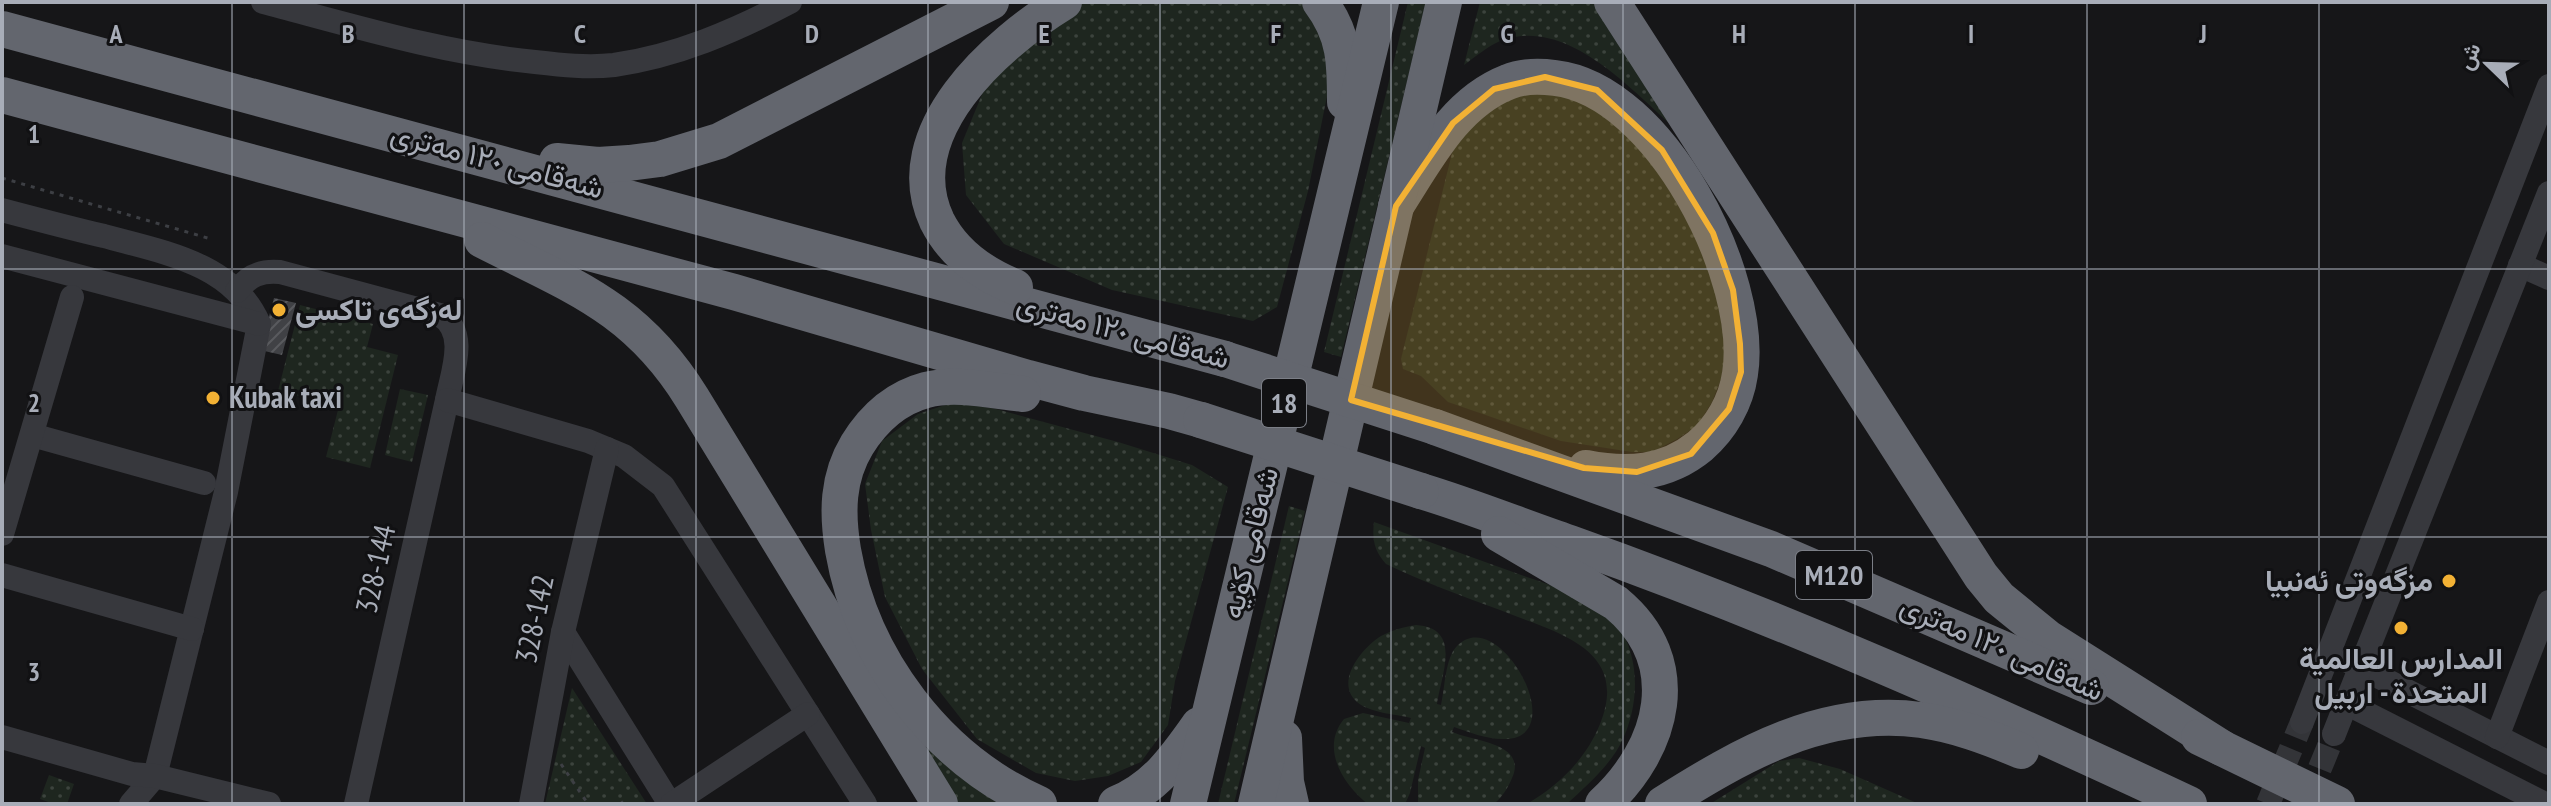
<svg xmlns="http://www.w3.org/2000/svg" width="2551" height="806" viewBox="0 0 2551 806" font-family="'PT Sans Narrow',Vazirmatn,sans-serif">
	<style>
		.green { fill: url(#green-dots) }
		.building { fill: url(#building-hatch) }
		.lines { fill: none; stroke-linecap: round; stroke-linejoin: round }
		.minor-tunnel { stroke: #333438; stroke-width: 24; stroke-dasharray: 24 12; stroke-linecap: butt }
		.path { stroke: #3d3f44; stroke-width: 3; stroke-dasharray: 4 6; stroke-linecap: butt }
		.minor { stroke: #37383d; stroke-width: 24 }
		.highway { stroke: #63666e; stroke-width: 36 }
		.highway-bridge { stroke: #63666e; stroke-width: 36 }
		.marked { fill: #f2b134; fill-opacity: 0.2; stroke: #f2b134; stroke-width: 6; stroke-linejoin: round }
		.grid { fill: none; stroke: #a8adb8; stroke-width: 2; stroke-opacity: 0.55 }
		.poi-dot { fill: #f2b134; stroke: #111113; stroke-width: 3 }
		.labels { text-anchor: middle; stroke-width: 6; stroke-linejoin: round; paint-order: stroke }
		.shield { fill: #111113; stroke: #7b7e86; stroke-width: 2 }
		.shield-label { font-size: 28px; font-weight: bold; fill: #a8adb8 }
		.street-label { font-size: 30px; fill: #a8adb8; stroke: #111113 }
		.poi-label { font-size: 30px; font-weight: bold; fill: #a8adb8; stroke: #111113; text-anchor: start }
		.grid-label { font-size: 26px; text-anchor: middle; font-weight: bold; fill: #a8adb8; stroke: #111113; stroke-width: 6; stroke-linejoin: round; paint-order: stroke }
	</style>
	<defs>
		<pattern id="green-dots" width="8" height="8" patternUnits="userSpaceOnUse" patternTransform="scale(2)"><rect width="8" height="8" fill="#1e261f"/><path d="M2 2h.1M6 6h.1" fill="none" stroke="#3c433d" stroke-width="1.8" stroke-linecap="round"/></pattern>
		<pattern id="building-hatch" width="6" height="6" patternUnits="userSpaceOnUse" patternTransform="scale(2)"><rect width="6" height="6" fill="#404145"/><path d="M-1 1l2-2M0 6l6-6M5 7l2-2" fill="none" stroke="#595a5e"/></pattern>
	</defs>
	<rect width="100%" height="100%" fill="#161618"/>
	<!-- green -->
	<g class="green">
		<polygon points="1083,2 1307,2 1335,56 1308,191 1277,307 1253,321 1112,290 1004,244 966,195 962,143 983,92 1010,51 1057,17"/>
		<polygon points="1408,2 1426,2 1341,357 1324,352"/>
		<path d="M1480,2H1596L1677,130C1632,91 1567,15 1500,41C1488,46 1475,57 1464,65Z"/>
		<polygon points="1527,93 1567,93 1604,112 1663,174 1711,258 1726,352 1721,379 1712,402 1697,426 1677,439 1652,452 1632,452 1561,441 1448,402 1421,376 1403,369 1401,359 1456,137 1487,102"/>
		<polygon points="300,305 373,324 367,347 398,355 370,468 326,457 339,406 278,391"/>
		<polygon points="400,389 428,395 412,462 385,455"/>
		<polygon points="954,402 996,409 1118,442 1192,465 1228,487 1175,681 1168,725 1141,762 1108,776 1075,781 1036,773 977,739 922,669 885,597 871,530 865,484 882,441 918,414"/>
		<polygon points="1289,506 1305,511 1234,804 1218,804"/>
		<path d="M1374,522C1424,540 1474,558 1524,576C1545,583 1591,599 1607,613C1641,645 1641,700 1623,739C1611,765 1587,785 1567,804H1527C1559,785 1586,759 1600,724C1631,647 1554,632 1500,610C1462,596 1423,582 1386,564C1374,551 1372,539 1374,522Z"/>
		<path d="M1416,625C1463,628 1441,675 1437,704L1441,705C1445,688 1445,658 1457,646C1499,602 1575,742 1502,739C1486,739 1469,732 1454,727L1452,732C1473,741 1528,743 1512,778C1508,788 1502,797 1494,804H1418V780L1425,748L1421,746L1410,793L1405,804H1368C1343,785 1320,748 1344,719L1363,713L1409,723L1411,718C1395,714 1370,713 1357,702C1334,682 1362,648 1381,636C1392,630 1404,627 1416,625Z"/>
		<polygon points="888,681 1001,804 953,804"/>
		<polygon points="572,688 647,804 545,804"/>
		<polygon points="1799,758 1840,769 1919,804 1710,804 1779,761"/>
		<polygon points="49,775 74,784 67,804 54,804 40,799"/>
	</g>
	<!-- building -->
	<polygon class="building" points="274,298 296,303 282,355 260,350"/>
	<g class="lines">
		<!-- minor-tunnel -->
		<g class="minor-tunnel">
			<polyline points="2306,802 2334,734"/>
			<polyline points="2268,804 2302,722"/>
		</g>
		<!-- path -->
		<g class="path">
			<polyline points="2,178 211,239"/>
			<polyline points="561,764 588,804"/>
			<polyline points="620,804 624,801 627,804"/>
		</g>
		<!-- minor -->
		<g class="minor">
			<path d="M263,2C354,26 442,53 535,62C561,65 588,68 614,65C677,56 735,31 790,2"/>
			<path d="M2,210C36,219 70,228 104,236C162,252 233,263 259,324L226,492L155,776L131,804"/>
			<polyline points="2,256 259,324"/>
			<polyline points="2520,265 2549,278"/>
			<path d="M237,291C248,276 261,270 280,272L440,315C469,332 452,373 447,400L356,804"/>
			<polyline points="447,400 588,441 624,456 663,486 865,804"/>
			<polyline points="32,435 204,483"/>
			<polyline points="2,534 72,297"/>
			<polyline points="2,575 192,629"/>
			<polyline points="563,632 670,804"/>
			<polyline points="2348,661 2549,763"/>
			<polyline points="2346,703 2545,804"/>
			<polyline points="2302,722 2549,86"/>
			<polyline points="2334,734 2549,193"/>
			<polyline points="2,737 132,774 155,776 269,804"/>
			<polyline points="2497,737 2549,602"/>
			<polyline points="531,804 563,632 607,449"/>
			<polyline points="672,804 808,714"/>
		</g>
		<!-- highway -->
		<g class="highway">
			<path d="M1320,2C1345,35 1345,63 1345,102"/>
			<polyline points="1612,2 1981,576 1999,598 2048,638 2222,748"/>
			<polyline points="2,29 1225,359"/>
			<polyline points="2,95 734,292 1028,378 1084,393 1169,411 1201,420"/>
			<polyline points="557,161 598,165 629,163 660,159 719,141 991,2"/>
			<path d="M1396,206C1426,160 1454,103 1508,82C1522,76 1540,76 1555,78C1660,90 1755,278 1740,374C1736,402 1721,428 1700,446C1666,474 1627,476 1586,468"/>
			<path d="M482,240C572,286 636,307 692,398L940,804"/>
			<path d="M1015,287C983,274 953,253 937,221C895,132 997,43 1064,2"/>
			<path d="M1023,394C993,391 956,382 926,390C896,398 873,419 857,445C837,478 837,513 843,550C862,659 937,759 1039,804"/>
			<polyline points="1435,427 1771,549 2091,687"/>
			<path d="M1421,491C1471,506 1520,526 1570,543C1781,618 1986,709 2189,804"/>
			<path d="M1499,534L1616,603C1687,662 1664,748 1603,804"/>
			<polyline points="2199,737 2337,804"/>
			<polyline points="1284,738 1286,782 1291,804"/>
			<path d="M1116,804C1155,788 1175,759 1199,725"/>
			<polyline points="1188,804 1381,2"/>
			<polyline points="1256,804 1444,2"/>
			<path d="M1663,804C1742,754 1824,707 1921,720C1956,725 1988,737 2021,751"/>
		</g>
		<!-- highway-bridge -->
		<g class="highway-bridge">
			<polyline points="1225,359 1435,427"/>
			<polyline points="1201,420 1421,491"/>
		</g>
	</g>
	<!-- marked area -->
	<path class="marked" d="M1545,77L1597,90L1662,150L1713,233L1733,290L1740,344L1741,372L1729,409L1691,454L1637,472L1584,468L1351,400L1396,206L1453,123L1494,89Z"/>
	<!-- grid -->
	<path class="grid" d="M232,2V804M464,2V804M696,2V804M928,2V804M1160,2V804M1391,2V804M1623,2V804M1855,2V804M2087,2V804M2319,2V804M2,269H2549M2,537H2549"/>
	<!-- markers -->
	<g class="poi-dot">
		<circle cx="279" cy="310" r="8"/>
		<circle cx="213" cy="398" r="8"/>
		<circle cx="2449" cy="581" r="8"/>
		<circle cx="2401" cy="628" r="8"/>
	</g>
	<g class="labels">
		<!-- shield labels -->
		<g class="shield">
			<rect x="1262" y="379" width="44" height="48" rx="6"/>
			<rect x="1796" y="551" width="76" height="48" rx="6"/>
		</g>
		<g class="shield-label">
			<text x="1284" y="413">18</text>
			<text x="1834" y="585">M120</text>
		</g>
		<!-- street labels -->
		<g class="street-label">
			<text transform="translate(497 161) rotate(15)" y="10">شەقامی ١٢٠ مەتری</text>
			<text transform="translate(1123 331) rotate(15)" y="10">شەقامی ١٢٠ مەتری</text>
			<text transform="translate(1250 543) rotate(-76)" y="10">شەقامی کۆیە</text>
			<text transform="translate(376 569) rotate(-77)" y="10">328-144</text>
			<text transform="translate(535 619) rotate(-78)" y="10">328-142</text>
			<text transform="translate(2002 648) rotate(24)" y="10">شەقامی ١٢٠ مەتری</text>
		</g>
		<!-- poi labels -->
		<g class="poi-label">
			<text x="295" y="320">لەزگەی تاکسی</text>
			<text x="229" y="408">Kubak taxi</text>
			<text x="2433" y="591" text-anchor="end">مزگەوتی ئەنبیا</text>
			<text x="2401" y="669" text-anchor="middle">المدارس العالمية<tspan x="2401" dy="34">المتحدة - اربيل</tspan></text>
		</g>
	</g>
	<g class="grid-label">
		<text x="116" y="43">A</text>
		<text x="348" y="43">B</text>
		<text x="580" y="43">C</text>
		<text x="812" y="43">D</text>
		<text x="1044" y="43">E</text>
		<text x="1276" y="43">F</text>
		<text x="1507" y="43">G</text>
		<text x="1739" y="43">H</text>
		<text x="1971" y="43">I</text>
		<text x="2203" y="43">J</text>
		<text x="34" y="143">1</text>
		<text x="34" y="412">2</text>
		<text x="34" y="681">3</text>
	</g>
	<!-- border -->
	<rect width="2551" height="806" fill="none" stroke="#a8adb8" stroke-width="8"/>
	<!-- north arrow -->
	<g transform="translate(2487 64) rotate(293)" stroke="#111113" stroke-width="6" paint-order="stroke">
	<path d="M0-6L14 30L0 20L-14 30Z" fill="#a8adb8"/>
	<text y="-12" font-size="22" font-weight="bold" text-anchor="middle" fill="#a8adb8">ش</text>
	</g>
</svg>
